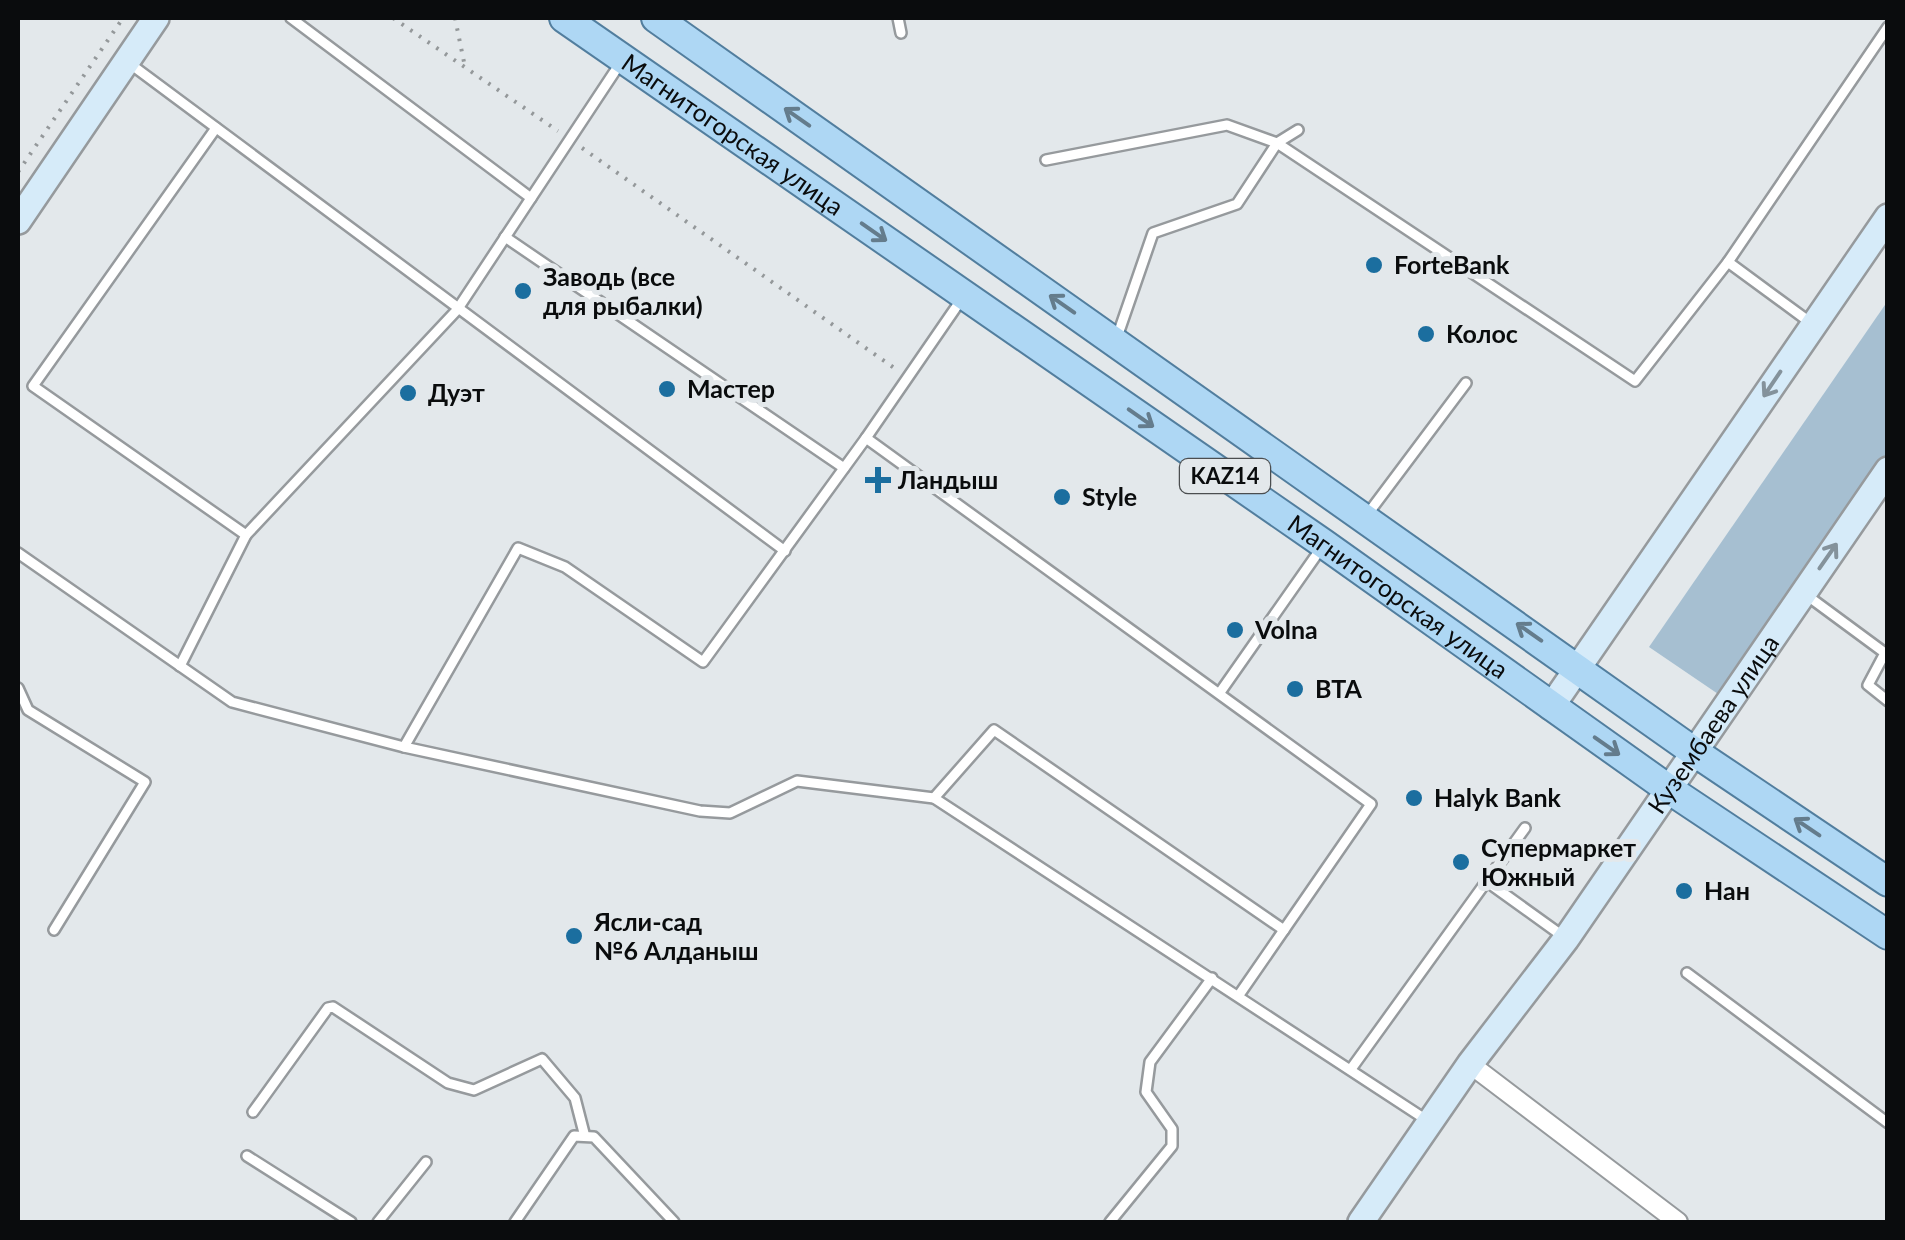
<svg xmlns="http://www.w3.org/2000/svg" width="1905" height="1240" viewBox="0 0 1905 1240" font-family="Lato,sans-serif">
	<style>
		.green { fill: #a6bfd1 }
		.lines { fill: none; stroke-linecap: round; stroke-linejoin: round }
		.lane-casing { stroke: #969a9d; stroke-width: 14 }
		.street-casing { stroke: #969a9d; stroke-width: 22 }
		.secondary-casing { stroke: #969a9d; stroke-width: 30 }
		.primary-casing { stroke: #527e9e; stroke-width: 32 }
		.path { stroke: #94989a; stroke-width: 4; stroke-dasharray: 2.5 8; stroke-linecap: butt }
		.lane { stroke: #fff; stroke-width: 9 }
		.street { stroke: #fff; stroke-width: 18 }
		.secondary { stroke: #d6ebf9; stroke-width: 25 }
		.primary { stroke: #aed7f4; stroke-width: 28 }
		.oneway { stroke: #647c8c }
		.oneway2 { stroke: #84929b }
		.poi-dot { fill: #1b6e9f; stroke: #e3e8eb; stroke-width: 4 }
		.labels { text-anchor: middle; stroke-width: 10; stroke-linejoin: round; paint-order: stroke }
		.shield { fill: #e3e8eb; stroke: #4b4e50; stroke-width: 2.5 }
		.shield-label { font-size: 22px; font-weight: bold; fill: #0a0c0d }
		.street-label { font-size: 25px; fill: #0a0c0d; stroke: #e3e8eb }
		.poi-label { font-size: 25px; font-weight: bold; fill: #0a0c0d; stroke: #e3e8eb; text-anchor: start }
	</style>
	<rect width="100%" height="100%" fill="#e3e8eb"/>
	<!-- green -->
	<polygon class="green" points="1887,302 1887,466 1724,698 1649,647"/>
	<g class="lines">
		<!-- lane casing -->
		<g class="lane-casing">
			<g id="lane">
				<polyline points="291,18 531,198"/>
				<polyline points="898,18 901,33"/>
				<polyline points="129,63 785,551"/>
				<polyline points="216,128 33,386 246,535 457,310 621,62"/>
				<polyline points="1046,160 1227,125 1277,143 1298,130"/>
				<polyline points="505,237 844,468"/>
				<polyline points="1728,262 1888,27"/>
				<polyline points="1116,340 1153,233 1237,204 1277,143 1635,381 1728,262 1811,323"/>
				<polyline points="866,438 961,300"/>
				<polyline points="1367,515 1466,383"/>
				<polyline points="18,553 232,702 404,747"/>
				<polyline points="1805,594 1885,653 1868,685 1888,701"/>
				<polyline points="180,666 246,535"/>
				<polyline points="18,688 28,710 145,782 54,930"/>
				<polyline points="1221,691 1322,547"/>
				<polyline points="934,798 797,781 730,813 700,811 404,747 518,548 565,567 703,662 866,438 1371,804 1239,995"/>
				<polyline points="1489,883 1564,937"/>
				<polyline points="1284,930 994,730 934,798 1428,1121"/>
				<polyline points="1687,973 1888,1123"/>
				<polyline points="1351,1069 1525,828"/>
				<polyline points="253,1112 328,1008 333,1007 448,1083 474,1090 542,1059 575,1098 584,1133"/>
				<polyline points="247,1156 351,1222"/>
				<polyline points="378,1222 426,1162"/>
				<polyline points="515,1222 574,1136 594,1137 674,1222"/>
				<polyline points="1110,1222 1172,1146 1172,1129 1146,1092 1150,1062 1212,978"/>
			</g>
		</g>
		<!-- street casing -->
		<g class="street-casing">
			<polyline id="street" points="1470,1064 1678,1222"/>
		</g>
		<!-- secondary casing -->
		<g class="secondary-casing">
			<g id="secondary">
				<polyline points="18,221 156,18"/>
				<polyline points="1551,707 1888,217"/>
				<path id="s1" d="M1361,1222L1470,1064L1566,939L1888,470"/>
			</g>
		</g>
		<!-- primary casing -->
		<g class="primary-casing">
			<g id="primary">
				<path id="s2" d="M564,18L1324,544L1667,788L1888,935"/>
				<polyline points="656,18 1693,751 1888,882"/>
			</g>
		</g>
		<!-- path -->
		<g class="path">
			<polyline points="393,18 558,131"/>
			<polyline points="455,18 465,67"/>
			<polyline points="582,148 897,370"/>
			<polyline points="18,172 123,18"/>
		</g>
		<!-- lane -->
		<use href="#lane" class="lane"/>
		<!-- street -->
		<use href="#street" class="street"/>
		<!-- secondary -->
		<use href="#secondary" class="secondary"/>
		<!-- primary -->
		<use href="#primary" class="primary"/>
	</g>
	<!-- one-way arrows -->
	<defs><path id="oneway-shaft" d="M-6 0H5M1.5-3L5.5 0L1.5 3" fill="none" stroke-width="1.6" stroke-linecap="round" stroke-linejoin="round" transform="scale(2.5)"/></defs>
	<g class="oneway">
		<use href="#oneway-shaft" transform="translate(797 117) rotate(-145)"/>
		<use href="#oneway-shaft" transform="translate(874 232) rotate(35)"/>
		<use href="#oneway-shaft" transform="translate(1062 304) rotate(-145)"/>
		<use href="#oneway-shaft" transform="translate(1141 418) rotate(35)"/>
		<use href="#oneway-shaft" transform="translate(1529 632) rotate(-145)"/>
		<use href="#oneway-shaft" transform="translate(1607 746) rotate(35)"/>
		<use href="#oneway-shaft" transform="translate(1807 827) rotate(-146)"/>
	</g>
	<g class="oneway2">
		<use href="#oneway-shaft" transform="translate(1772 384) rotate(124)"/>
		<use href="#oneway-shaft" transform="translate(1828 556) rotate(-55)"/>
	</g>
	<!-- markers -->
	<g class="poi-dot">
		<circle cx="1374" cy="265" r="10"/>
		<circle cx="523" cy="291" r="10"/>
		<circle cx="1426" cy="334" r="10"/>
		<circle cx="667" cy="389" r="10"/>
		<circle cx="408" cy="393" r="10"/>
		<path d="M873 465h10v10h10v10h-10v10h-10v-10h-10v-10h10z"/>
		<circle cx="1062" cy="497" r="10"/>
		<circle cx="1235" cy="630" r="10"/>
		<circle cx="1295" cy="689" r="10"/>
		<circle cx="1414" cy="798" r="10"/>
		<circle cx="1461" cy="862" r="10"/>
		<circle cx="1684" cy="891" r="10"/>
		<circle cx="574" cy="936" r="10"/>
	</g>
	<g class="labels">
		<!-- shield labels -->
		<rect class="shield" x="1180" y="459" width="90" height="34" rx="8"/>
		<g class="shield-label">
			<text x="1225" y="484">KAZ14</text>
		</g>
		<!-- street labels -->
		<g class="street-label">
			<text dy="9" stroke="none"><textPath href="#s2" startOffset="205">Магнитогорская улица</textPath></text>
			<text dy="9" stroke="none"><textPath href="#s2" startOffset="1015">Магнитогорская улица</textPath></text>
			<text dy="9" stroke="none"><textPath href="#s1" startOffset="610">Кузембаева улица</textPath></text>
		</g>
		<!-- poi labels -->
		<g class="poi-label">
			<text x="1394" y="274">ForteBank</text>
			<text x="543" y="286">Заводь (все<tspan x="543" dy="29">для рыбалки)</tspan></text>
			<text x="1446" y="343">Колос</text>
			<text x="687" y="398">Мастер</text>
			<text x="428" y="402">Дуэт</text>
			<text x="898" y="489">Ландыш</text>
			<text x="1082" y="506">Style</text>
			<text x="1255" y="639">Volna</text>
			<text x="1315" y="698">BTA</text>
			<text x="1434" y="807">Halyk Bank</text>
			<text x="1481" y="857">Супермаркет<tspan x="1481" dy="29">Южный</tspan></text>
			<text x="1704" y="900">Нан</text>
			<text x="594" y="931">Ясли-сад<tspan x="594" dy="29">№6 Алданыш</tspan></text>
		</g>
	</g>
	<!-- border -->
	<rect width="1905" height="1240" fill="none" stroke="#0a0c0d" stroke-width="40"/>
</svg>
